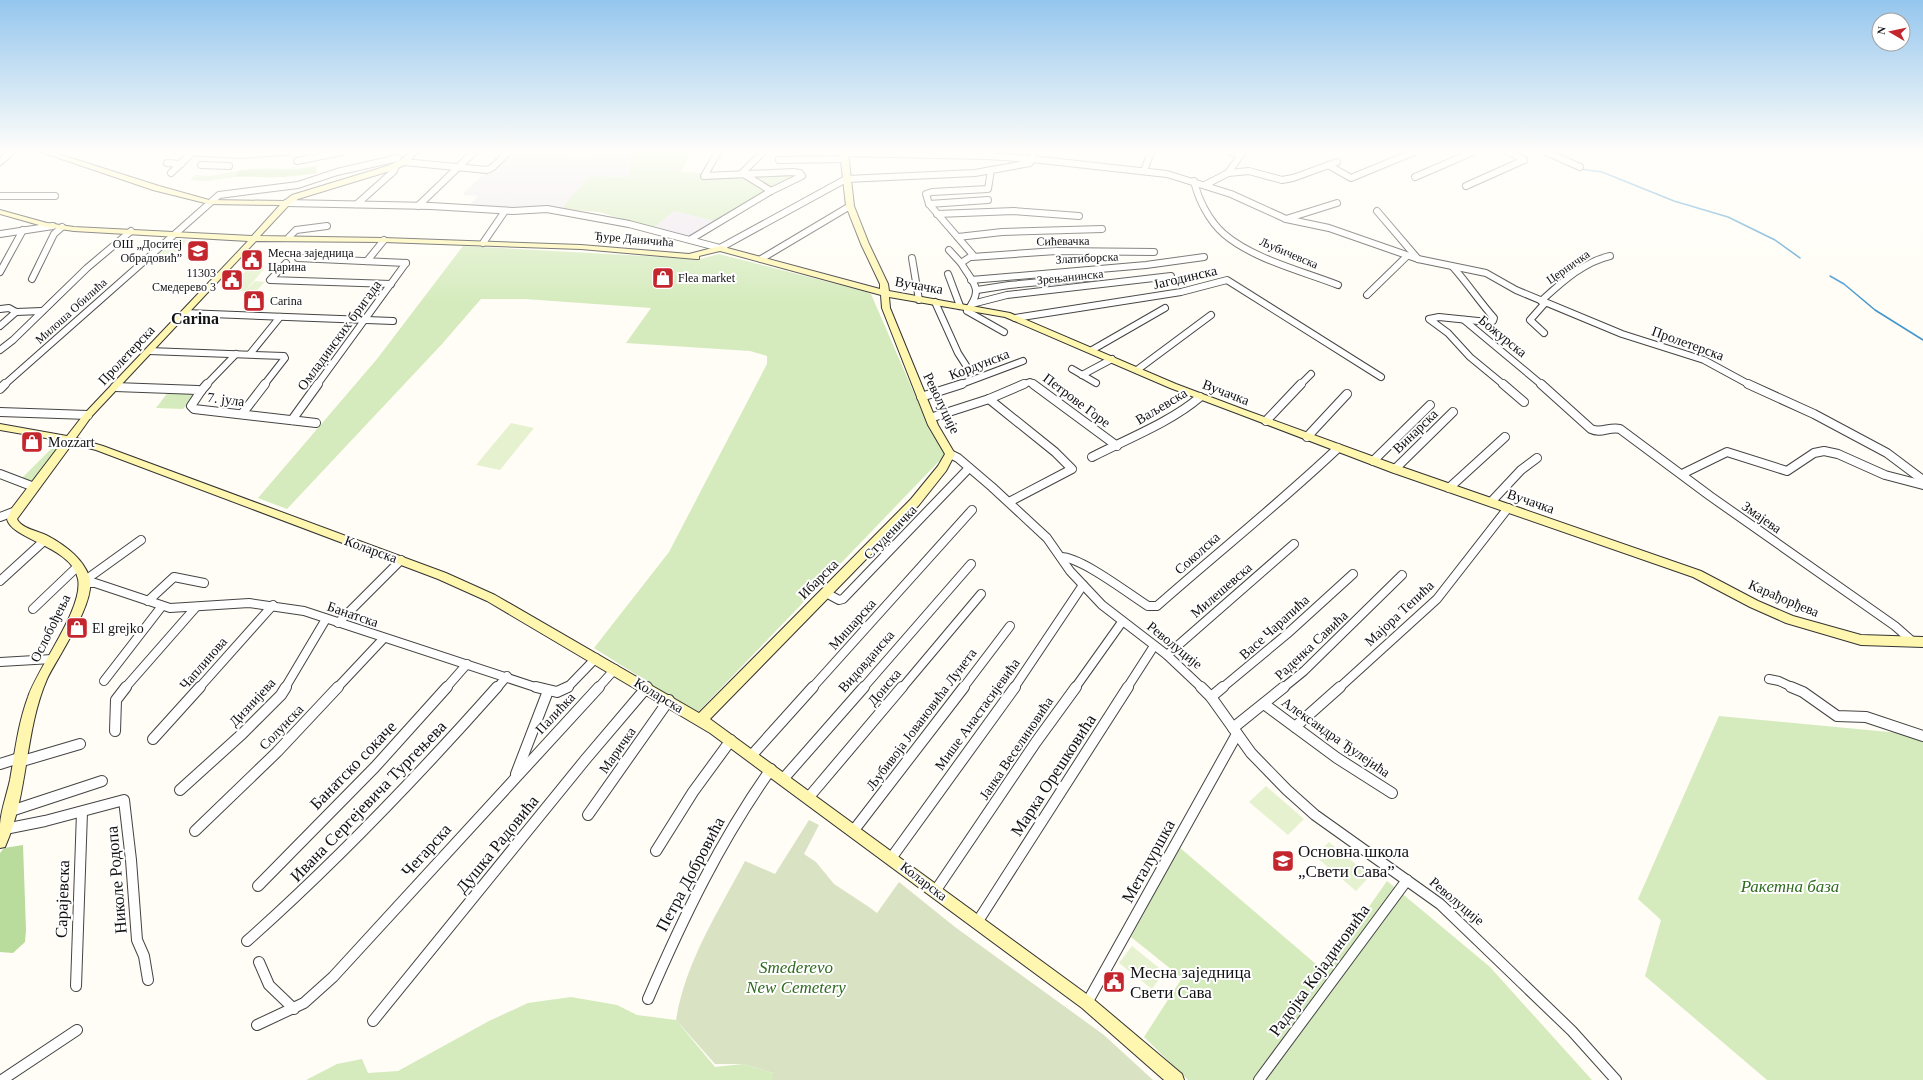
<svg xmlns="http://www.w3.org/2000/svg" width="1923" height="1080" viewBox="0 0 1923 1080" font-family="Georgia,serif">
	<style>
		.industrial { fill: #eee6ef }
		.green { fill: #d5ebbd }
		.forest { fill: #b9dc9c }
		.cemetery { fill: #d9e3c4 }
		.pitch { fill: #e6f2cf }
		.lines { fill: none; stroke-linecap: round; stroke-linejoin: round }
		.stream { stroke: #3f96cf; stroke-width: 1.5 }
		.street-far2-casing { stroke: #444; stroke-width: 8 }
		.street-far1-casing { stroke: #444; stroke-width: 10 }
		.street-casing { stroke: #444; stroke-width: 12 }
		.secondary-casing { stroke: #333; stroke-width: 2 }
		.street-far2 { stroke: #fff; stroke-width: 6 }
		.street-far1 { stroke: #fff; stroke-width: 8 }
		.street { stroke: #fff; stroke-width: 10 }
		.secondary { fill: #fff6b0; fill-rule: evenodd }
		.labels { text-anchor: middle; stroke-width: 4; stroke-linejoin: round; paint-order: stroke }
		.far-street-label { font-size: 12px; fill: #111; stroke: #fff }
		.far-poi-label { font-size: 12px; fill: #111; stroke: #fff; text-anchor: start }
		.street-label { font-size: 14px; fill: #111; stroke: #fff }
		.poi-label { font-size: 14px; fill: #111; stroke: #fff; text-anchor: start }
		.quarter-label { font-size: 16px; font-weight: bold; fill: #111; stroke: #fff }
		.near-street-label { font-size: 17px; fill: #111; stroke: #fff }
		.near-poi-label { font-size: 17px; fill: #111; stroke: #fff; text-anchor: start }
		.near-park-label { font-size: 17px; font-style: italic; fill: #2f6b1f; stroke: #fff }
	</style>
	<rect width="100%" height="100%" fill="#fffdf5"/>
	<!-- industrial -->
	<g class="industrial">
		<polygon points="510,152 565,152 576,155 604,152 630,152 631,177 589,176 561,209 512,210 469,206 478,196 464,195 465,191"/>
		<polygon points="674,211 718,222 692,239 653,228"/>
	</g>
	<!-- green -->
	<g class="green">
		<polygon points="630,152 691,152 681,172 701,173 703,177 799,174 718,222 674,211 653,228 599,212 561,209 589,176 630,177"/>
		<polygon points="238,171 236,177 206,181 190,180 195,175 211,176"/>
		<polygon points="463,246 700,259 719,254 867,292 871,294 923,414 930,431 944,451 944,456 697,713 594,648 669,552 767,364 767,356 750,351 626,343 651,308 525,299 481,299 442,344 287,509 258,498 377,359"/>
		<polygon points="169,391 194,392 196,395 183,409 156,408"/>
		<polygon points="56,444 57,447 56,450 33,481 21,479"/>
		<polygon points="1719,716 1910,734 1923,739 1923,1080 1767,1080 1645,976 1661,920 1638,899"/>
		<polygon points="1179,847 1324,971 1387,881 1490,967 1592,1080 1188,1080 1144,1037 1182,978 1131,937"/>
		<polygon points="571,997 617,1005 637,1015 676,1020 715,1067 743,1064 773,1073 773,1080 306,1080 337,1064 362,1059 368,1073 398,1071 489,1021 528,1003"/>
	</g>
	<!-- forest -->
	<g class="forest">
		<path d="M316,166L317,173C298,176 279,178 261,177C251,177 246,176 236,177L238,171C265,166 290,172 316,166Z"/>
		<polygon points="23,845 26,930 25,942 13,953 0,952 0,853 4,848"/>
	</g>
	<!-- cemetery -->
	<path class="cemetery" d="M809,820L819,825L804,854L816,862L834,884L869,907L877,913L899,882L955,927L1104,1035L1153,1080H773V1073L743,1064H715L676,1020C685,963 718,912 745,861L775,874Z"/>
	<!-- pitch -->
	<g class="pitch">
		<polygon points="175,239 188,240 171,257 157,256"/>
		<polygon points="248,268 264,269 246,290 255,281 265,282 253,294 243,293 244,291 228,291"/>
		<polygon points="511,423 534,428 500,470 476,465"/>
		<polygon points="1266,786 1304,819 1288,835 1249,802"/>
		<polygon points="1329,842 1370,876 1356,891 1315,856"/>
		<polygon points="1132,946 1164,972 1152,989 1119,963"/>
	</g>
	<g class="lines">
		<!-- stream -->
		<g class="stream">
			<polyline points="1580,169 1602,172 1674,201 1728,217 1775,240 1800,258"/>
			<polyline points="1830,276 1844,284 1875,310 1923,340"/>
		</g>
		<!-- street-far2 casing -->
		<g class="street-far2-casing">
			<g id="street-far2">
				<polyline points="185,152 239,155 286,152"/>
				<polyline points="763,152 742,173 771,191"/>
				<polyline points="1231,152 1240,155"/>
				<polyline points="1509,152 1524,160"/>
				<polyline points="1546,152 1580,167"/>
				<polyline points="844,153 987,156 1032,159 1167,174 1231,194 1286,219 1329,228 1418,259 1486,273 1516,290 1622,334 1704,360 1750,385"/>
				<polyline points="779,160 845,159"/>
				<polyline points="297,161 342,152"/>
				<polyline points="0,162 11,152"/>
				<polyline points="404,162 487,170 493,167 508,152"/>
				<polyline points="167,163 181,164"/>
				<polyline points="201,165 229,166"/>
				<polyline points="1328,165 1351,178 1414,152"/>
				<path d="M991,170L988,189L932,192L926,194L929,204L973,255L961,263C974,285 984,288 967,311L1004,332"/>
				<polyline points="1144,171 1151,152"/>
				<polyline points="171,173 193,152"/>
				<polyline points="1228,173 1249,171 1282,180 1293,178 1337,162"/>
				<polyline points="1415,177 1473,152"/>
				<path d="M1194,181C1198,199 1209,221 1224,234C1253,259 1302,271 1338,285"/>
				<polyline points="1205,185 1228,173 1243,152"/>
				<polyline points="1466,186 1524,160"/>
				<polyline points="0,196 55,196"/>
				<polyline points="286,203 431,206 513,211 547,209 629,224 720,248 846,179 975,173 1030,163 1034,152"/>
				<polyline points="357,204 394,171 396,166"/>
				<polyline points="929,204 988,200"/>
				<polyline points="418,206 474,152"/>
				<polyline points="1377,211 1418,259"/>
				<polyline points="937,214 1014,211 1079,216"/>
				<polyline points="1286,219 1337,203"/>
				<polyline points="0,234 53,226"/>
				<polyline points="289,237 296,230 327,226"/>
				<polyline points="958,237 1002,232 1102,229"/>
				<polyline points="691,239 771,191 802,176 800,173 793,172 704,176 718,152"/>
				<polyline points="483,243 505,211"/>
				<polyline points="949,250 961,263"/>
				<polyline points="972,257 1056,251 1154,252"/>
				<polyline points="298,258 406,263"/>
				<polyline points="912,258 919,300"/>
				<polyline points="761,259 850,206"/>
				<polyline points="367,261 384,240"/>
				<polyline points="286,263 270,280 391,284"/>
				<path d="M1453,267C1468,284 1479,301 1494,318L1493,321L1488,322L1439,317L1429,319L1448,333L1470,357L1504,385"/>
				<polyline points="0,272 23,230"/>
				<polyline points="948,274 960,306"/>
				<polyline points="32,279 54,234 62,227"/>
				<polyline points="971,280 1146,265 1204,257"/>
				<polyline points="977,290 1009,285 1095,277"/>
				<polyline points="1367,295 1407,256"/>
				<path d="M1541,301C1561,283 1583,262 1610,256"/>
				<polyline points="935,302 958,353 967,367"/>
				<polyline points="972,304 1007,295 1171,276"/>
				<polyline points="0,309 9,308 16,312 42,311"/>
				<polyline points="185,313 393,321"/>
				<polyline points="1015,318 1181,292 1227,280 1381,377"/>
				<polyline points="1464,320 1542,385"/>
				<polyline points="0,326 16,312"/>
				<polyline points="1544,333 1530,320 1545,303"/>
				<polyline points="0,350 13,340 87,268 131,231"/>
				<polyline points="1092,350 1165,308"/>
				<polyline points="149,351 284,356 285,358 264,385"/>
				<polyline points="250,354 280,317"/>
				<polyline points="1072,369 1096,383"/>
				<polyline points="1137,370 1211,315"/>
				<polyline points="1082,375 1112,359"/>
				<polyline points="4,385 219,195 298,185 337,172 398,158"/>
				<polyline points="206,385 236,354"/>
				<polyline points="317,385 406,263"/>
				<polyline points="959,385 1023,361"/>
				<polyline points="1022,385 1030,382 1035,385"/>
				<polyline points="1300,385 1311,374"/>
			</g>
		</g>
		<!-- street-far1 casing -->
		<g class="street-far1-casing">
			<g id="street-far1">
				<polyline points="1033,384 1117,446"/>
				<polyline points="1503,384 1524,402"/>
				<path d="M1541,384L1591,429C1601,434 1610,426 1620,429L1710,496L1895,626L1912,641"/>
				<polyline points="1748,384 1814,414 1887,453 1923,480"/>
				<polyline points="115,387 198,390 201,391 191,406 194,409 316,423"/>
				<polyline points="0,389 5,384"/>
				<polyline points="201,391 207,384"/>
				<polyline points="921,397 962,384"/>
				<polyline points="989,399 1055,452 1072,469 1009,502"/>
				<polyline points="0,412 88,415"/>
				<polyline points="242,414 265,384"/>
				<polyline points="930,418 989,399 1024,384"/>
				<polyline points="292,420 318,384"/>
				<polyline points="1266,421 1301,384"/>
				<polyline points="1307,437 1347,394"/>
				<polyline points="950,454 958,458 992,487 1047,538 1070,571 1102,605 1167,655 1202,688"/>
				<path d="M1092,457C1127,439 1171,422 1200,397"/>
				<polyline points="1373,461 1430,405"/>
				<polyline points="1395,469 1453,412"/>
				<polyline points="0,474 34,487"/>
				<polyline points="1682,474 1727,452 1787,471 1814,453 1824,451 1838,454 1885,475 1923,485"/>
				<polyline points="1449,488 1505,437"/>
				<polyline points="1491,502 1521,470 1537,458"/>
				<polyline points="0,517 16,511"/>
				<path d="M1061,557C1081,557 1129,594 1148,606H1157C1217,553 1280,503 1338,448"/>
				<polyline points="0,581 45,540"/>
				<polyline points="85,583 95,583 170,608 249,603 304,611 538,688"/>
				<polyline points="85,583 91,576 141,540"/>
				<polyline points="826,593 839,600 843,599 969,468"/>
				<polyline points="148,601 174,577 204,583"/>
				<polyline points="33,609 77,567"/>
				<polyline points="338,623 401,560"/>
				<polyline points="1167,655 1294,544"/>
				<polyline points="0,662 52,659"/>
				<polyline points="1769,679 1779,681 1794,688"/>
				<polyline points="104,681 162,606"/>
				<polyline points="125,688 196,607"/>
				<polyline points="199,688 273,605"/>
				<polyline points="285,688 326,619"/>
				<polyline points="337,688 384,638"/>
				<polyline points="446,688 467,664"/>
				<polyline points="497,688 507,676"/>
				<polyline points="567,688 596,658"/>
				<polyline points="598,688 615,669"/>
				<polyline points="812,688 972,510"/>
				<polyline points="863,688 971,564"/>
				<polyline points="902,688 981,594"/>
				<polyline points="963,688 1010,626"/>
				<polyline points="1014,688 1083,585"/>
				<polyline points="1075,688 1122,622"/>
				<polyline points="1127,688 1154,646"/>
				<polyline points="1222,688 1287,634 1353,574"/>
				<polyline points="1283,688 1304,671 1402,575"/>
				<polyline points="1339,688 1437,599 1508,508"/>
			</g>
		</g>
		<!-- street casing -->
		<g class="street-casing">
			<g id="street">
				<polyline points="536,687 557,692 568,687"/>
				<polyline points="1201,687 1211,697 1251,753 1287,790 1315,815 1440,904 1572,1031 1616,1080"/>
				<polyline points="1791,687 1803,692 1837,716 1866,717 1923,736"/>
				<polyline points="1211,697 1223,687"/>
				<polyline points="1264,704 1337,758 1392,793"/>
				<polyline points="1295,727 1340,687"/>
				<polyline points="1233,728 1284,687"/>
				<polyline points="115,731 116,700 126,687"/>
				<polyline points="153,739 200,687"/>
				<polyline points="752,755 813,687"/>
				<polyline points="19,762 80,744"/>
				<polyline points="0,764 19,758"/>
				<polyline points="516,774 548,691"/>
				<polyline points="784,778 864,687"/>
				<polyline points="180,790 242,734 281,695 286,687"/>
				<polyline points="809,797 902,687"/>
				<polyline points="11,811 102,781"/>
				<polyline points="588,815 669,700"/>
				<polyline points="5,829 45,821 124,800 131,860 137,940 144,956 148,980"/>
				<polyline points="854,830 964,687"/>
				<polyline points="195,831 277,752 338,687"/>
				<polyline points="656,851 693,792 731,740"/>
				<polyline points="892,857 1015,687"/>
				<polyline points="258,886 375,767 447,687"/>
				<polyline points="936,890 1036,742 1076,687"/>
				<polyline points="978,921 1128,687"/>
				<path d="M247,941C336,862 418,776 497,687"/>
				<polyline points="259,962 269,985 294,1009"/>
				<polyline points="76,986 82,812"/>
				<path d="M648,999C683,918 720,841 771,769"/>
				<polyline points="1087,1003 1237,734"/>
				<polyline points="373,1021 585,760 647,687"/>
				<polyline points="257,1025 304,1003 333,977 599,687"/>
				<polyline points="2,1080 77,1030"/>
				<polyline points="1259,1080 1407,880"/>
			</g>
		</g>
		<!-- secondary casing -->
		<g class="secondary-casing">
			<path id="secondary" d="M41,152H52L159,186L209,200L284,201L292,195L387,166L401,160L410,152H418L407,164L393,170L298,199L289,205L260,236L384,238L581,245L689,254L720,246L880,289V284L861,244L846,206L840,152H848L854,206L869,244L888,284L889,291L1010,313L1176,384L1245,410L1399,466L1701,571L1758,601L1793,616L1861,635L1923,637V647L1861,645L1786,623L1750,607L1693,577L1391,472L1239,414L1170,388L1005,317L889,297L890,308L938,425L955,454L946,471L919,505L710,719L1092,998L1182,1074L1184,1080H1164L1082,1008L710,733L487,601L438,579L96,450L72,444L17,519C21,528 37,531 46,535C63,544 82,557 89,576C98,600 58,656 47,679C24,732 29,793 5,847L0,848C0,840 0,832 0,824C1,810 7,794 10,780C15,752 18,724 28,697C38,667 84,608 78,579C72,546 12,540 7,519L12,508L63,441L0,430V424L67,436L85,413L248,241L74,231L46,227L0,214V210L47,223L74,227L252,236L280,205L209,204L153,190ZM256,241L384,242L581,249L696,259H699V256L720,251L881,295L882,308L928,425L945,454L938,466L911,499L699,713L495,595L446,573L103,446L76,438L91,417Z"/>
		</g>
		<!-- street-far2 -->
		<use href="#street-far2" class="street-far2"/>
		<!-- street-far1 -->
		<use href="#street-far1" class="street-far1"/>
		<!-- street -->
		<use href="#street" class="street"/>
		<!-- secondary -->
		<use href="#secondary" class="secondary"/>
	</g>
	<!-- sky -->
	<linearGradient id="sky" x2="0" y2="1"><stop stop-color="#95c6ee"/><stop offset="0.5" stop-color="#fffefa"/><stop offset="1" stop-color="#fffefa" stop-opacity="0"/></linearGradient>
	<rect width="1923" height="303" fill="url(#sky)"/>
	<!-- icons -->
	<defs>
		<g id="school-square" transform="scale(1.15)"><rect x="-9" y="-9" width="18" height="18" rx="4" fill="#c4262e" stroke="#fff"/><path d="M0-5L7-2L0 1L-7-2ZM-4 1L0 2.5L4 1V4Q0 6-4 4Z" fill="#fff"/></g>
		<g id="civic-square" transform="scale(1.15)"><rect x="-9" y="-9" width="18" height="18" rx="4" fill="#c4262e" stroke="#fff"/><path d="M-.6-6.5H3V-4.5H.6V-3L4-1V1h2V6H-6V1h2V-1L-.6-3ZM-1.2 2.5V6h2.4V2.5Z" fill="#fff"/></g>
		<g id="shop-square" transform="scale(1.15)"><rect x="-9" y="-9" width="18" height="18" rx="4" fill="#c4262e" stroke="#fff"/><path d="M-5-2.5h2.3a2.7 3.5 0 0 1 5.4 0H5L5.5 6h-11ZM-1.5-2.5h3a1.5 2.3 0 0 0-3 0Z" fill="#fff"/></g>
	</defs>
	<g fill-rule="evenodd">
		<use href="#school-square" x="198" y="251"/>
		<use href="#civic-square" x="252" y="260"/>
		<use href="#shop-square" x="663" y="278"/>
		<use href="#civic-square" x="232" y="280"/>
		<use href="#shop-square" x="254" y="301"/>
		<use href="#shop-square" x="32" y="442"/>
		<use href="#shop-square" x="77" y="628"/>
		<use href="#school-square" x="1283" y="861"/>
		<use href="#civic-square" x="1114" y="982"/>
	</g>
	<g class="labels">
		<!-- far-street labels -->
		<g class="far-street-label">
			<text transform="translate(634 239) rotate(5)" y="4">Ђуре Даничића</text>
			<text transform="translate(1063 241) rotate(-1)" y="4">Сићевачка</text>
			<text transform="translate(1289 253) rotate(23)" y="4">Љубичевска</text>
			<text transform="translate(1087 258) rotate(-3)" y="4">Златиборска</text>
			<text transform="translate(1568 267) rotate(-35)" y="4">Церничка</text>
			<text transform="translate(1070 277) rotate(-6)" y="4">Зрењанинска</text>
			<text transform="translate(71 311) rotate(-42)" y="4">Милоша Обилића</text>
		</g>
		<!-- far-poi labels -->
		<g class="far-poi-label">
			<text x="182" y="248" text-anchor="end">ОШ „Доситеј<tspan x="182" dy="14">Обрадовић”</tspan></text>
			<text x="268" y="257">Месна заједница<tspan x="268" dy="14">Царина</tspan></text>
			<text x="216" y="277" text-anchor="end">11303<tspan x="216" dy="14">Смедерево 3</tspan></text>
			<text x="678" y="282">Flea market</text>
			<text x="270" y="305">Carina</text>
		</g>
		<!-- street labels -->
		<g class="street-label">
			<text transform="translate(1185 277) rotate(-13)" y="5">Јагодинска</text>
			<text transform="translate(919 285) rotate(10)" y="5">Вучачка</text>
			<text transform="translate(339 335) rotate(-54)" y="5">Омладинских бригада</text>
			<text transform="translate(1503 336) rotate(39)" y="5">Божурска</text>
			<text transform="translate(1688 343) rotate(20)" y="5">Пролетерска</text>
			<text transform="translate(126 355) rotate(-47)" y="5">Пролетерска</text>
			<text transform="translate(979 364) rotate(-21)" y="5">Кордунска</text>
			<text transform="translate(1226 392) rotate(21)" y="5">Вучачка</text>
			<text transform="translate(226 399) rotate(7)" y="5">7. јула</text>
			<text transform="translate(1077 400) rotate(37)" y="5">Петрове Горе</text>
			<text transform="translate(942 403) rotate(64)" y="5">Револуције</text>
			<text transform="translate(1161 406) rotate(-31)" y="5">Ваљевска</text>
			<text transform="translate(1415 431) rotate(-44)" y="5">Винарска</text>
			<text transform="translate(1531 501) rotate(19)" y="5">Вучачка</text>
			<text transform="translate(1762 517) rotate(35)" y="5">Змајева</text>
			<text transform="translate(890 532) rotate(-46)" y="5">Студеничка</text>
			<text transform="translate(371 549) rotate(20)" y="5">Коларска</text>
			<text transform="translate(1197 553) rotate(-42)" y="5">Соколска</text>
			<text transform="translate(818 579) rotate(-45)" y="5">Ибарска</text>
			<text transform="translate(1221 590) rotate(-41)" y="5">Милешевска</text>
			<text transform="translate(1784 598) rotate(23)" y="5">Карађорђева</text>
			<text transform="translate(1399 613) rotate(-43)" y="5">Мајора Тепића</text>
			<text transform="translate(353 614) rotate(19)" y="5">Банатска</text>
			<text transform="translate(852 624) rotate(-48)" y="5">Мишарска</text>
			<text transform="translate(1274 627) rotate(-42)" y="5">Васе Чарапића</text>
			<text transform="translate(50 628) rotate(-64)" y="5">Ослобођења</text>
			<text transform="translate(1175 645) rotate(39)" y="5">Револуције</text>
			<text transform="translate(1311 645) rotate(-43)" y="5">Раденка Савића</text>
			<text transform="translate(866 661) rotate(-49)" y="5">Видовданска</text>
			<text transform="translate(203 663) rotate(-49)" y="5">Чаплинова</text>
			<text transform="translate(884 687) rotate(-50)" y="5">Донска</text>
			<text transform="translate(659 695) rotate(31)" y="5">Коларска</text>
			<text transform="translate(252 702) rotate(-47)" y="5">Дизнијева</text>
			<text transform="translate(555 713) rotate(-47)" y="5">Палићка</text>
			<text transform="translate(977 714) rotate(-54)" y="5">Мише Анастасијевића</text>
			<text transform="translate(921 719) rotate(-53)" y="5">Љубивоја Јовановића Лунета</text>
			<text transform="translate(281 727) rotate(-46)" y="5">Солунска</text>
			<text transform="translate(1336 737) rotate(35)" y="5">Александра Ђулејића</text>
			<text transform="translate(1016 748) rotate(-56)" y="5">Јанка Веселиновића</text>
			<text transform="translate(617 750) rotate(-55)" y="5">Маричка</text>
			<text transform="translate(924 881) rotate(37)" y="5">Коларска</text>
			<text transform="translate(1457 901) rotate(40)" y="5">Револуције</text>
		</g>
		<!-- poi labels -->
		<g class="poi-label">
			<text x="48" y="447">Mozzart</text>
			<text x="92" y="633">El grejko</text>
		</g>
		<!-- quarter labels -->
		<g class="quarter-label">
			<text x="195" y="324">Carina</text>
		</g>
		<!-- near-street labels -->
		<g class="near-street-label">
			<text transform="translate(353 765) rotate(-46)" y="6">Банатско сокаче</text>
			<text transform="translate(1053 775) rotate(-57)" y="6">Марка Орешковића</text>
			<text transform="translate(368 801) rotate(-46)" y="6">Ивана Сергејевича Тургењева</text>
			<text transform="translate(497 844) rotate(-51)" y="6">Душка Радовића</text>
			<text transform="translate(426 850) rotate(-48)" y="6">Чегарска</text>
			<text transform="translate(1148 861) rotate(-61)" y="6">Металуршка</text>
			<text transform="translate(690 874) rotate(-62)" y="6">Петра Добровића</text>
			<text transform="translate(116 880) rotate(-95)" y="6">Николе Родопа</text>
			<text transform="translate(62 899) rotate(-88)" y="6">Сарајевска</text>
			<text transform="translate(1319 970) rotate(-54)" y="6">Радојка Којадиновића</text>
		</g>
		<!-- near-poi labels -->
		<g class="near-poi-label">
			<text x="1298" y="857">Основна школа<tspan x="1298" dy="20">„Свети Сава”</tspan></text>
			<text x="1130" y="978">Месна заједница<tspan x="1130" dy="20">Свети Сава</tspan></text>
		</g>
		<!-- near-park labels -->
		<g class="near-park-label">
			<text x="1790" y="892">Ракетна база</text>
			<text x="796" y="973">Smederevo<tspan x="796" dy="20">New Cemetery</tspan></text>
		</g>
	</g>
	<!-- north arrow -->
	<g transform="translate(1891 32) rotate(279)"><circle r="19" fill="#ffffff" stroke="#a0a0a0"/>
	<path d="M0-3L7 15L0 10L-7 15Z" fill="#c4262e"/>
	<text y="-6" font-size="11" font-weight="bold" text-anchor="middle" fill="#111111">N</text>
	</g>
</svg>
